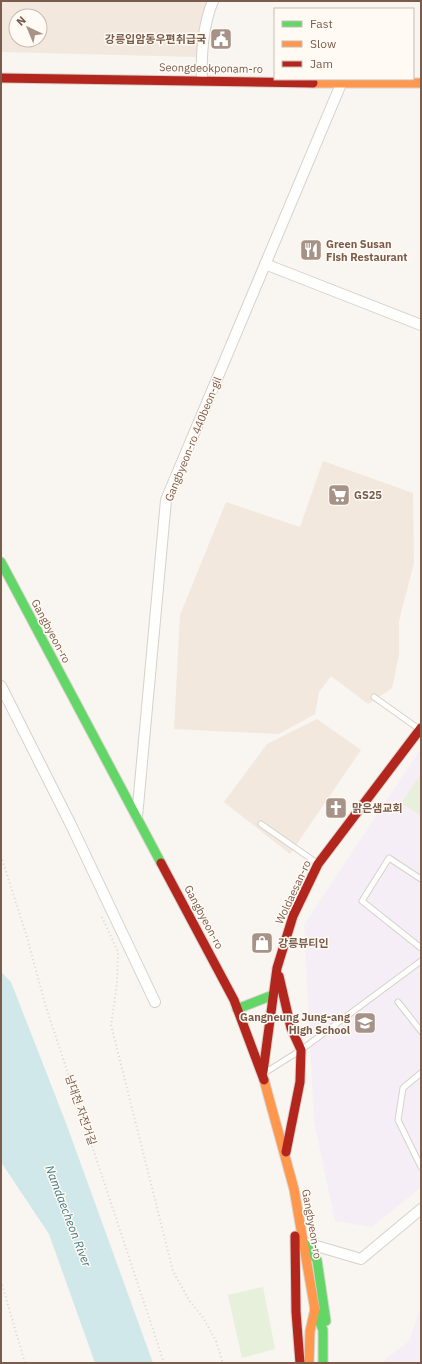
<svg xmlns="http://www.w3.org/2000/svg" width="422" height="1364" viewBox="0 0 422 1364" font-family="'IBM Plex Sans','Noto Sans KR',sans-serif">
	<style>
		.residential { fill: #f2e8de; fill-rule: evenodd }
		.education { fill: #f6eef6 }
		.green { fill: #e7f0db }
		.water { fill: #d0e8ea }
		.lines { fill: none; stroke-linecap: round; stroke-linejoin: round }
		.lane-casing { stroke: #d7d1cb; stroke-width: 7 }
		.street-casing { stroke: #d7d1cb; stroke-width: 12 }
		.fast-casing { stroke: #d9d2cb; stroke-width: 11 }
		.slow-casing { stroke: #d9d2cb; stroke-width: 11 }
		.jam-casing { stroke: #d9d2cb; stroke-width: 11 }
		.path { stroke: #dcd5d0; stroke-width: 2; stroke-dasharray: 1 3; stroke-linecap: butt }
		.lane { stroke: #fefefd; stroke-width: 5 }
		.street { stroke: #fefefd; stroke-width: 10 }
		.fast { stroke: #63d668; stroke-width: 9 }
		.slow { stroke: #ff974d; stroke-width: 9 }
		.jam { stroke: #b3261e; stroke-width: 9 }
		.labels { text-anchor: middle; stroke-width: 3; stroke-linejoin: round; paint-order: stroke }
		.poi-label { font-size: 11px; font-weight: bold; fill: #7a5c4d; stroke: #fffaf3; text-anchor: start }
		.street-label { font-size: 11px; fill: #7a5c4d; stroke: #fffaf3 }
		.water-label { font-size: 12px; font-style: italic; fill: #437c86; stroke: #fffaf3 }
	</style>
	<rect width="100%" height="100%" fill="#f9f5f0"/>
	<!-- residential -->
	<g class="residential">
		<path d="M1,1H211L197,57L1,52ZM16,16H40V40H16Z"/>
		<polygon points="323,461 413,493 414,563 399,621 399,655 392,688 368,704 331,676 319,692 315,714 279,734 174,729 180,615 226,502 300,527"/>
		<polygon points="317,719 361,750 290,854 224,802 267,744"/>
	</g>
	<!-- education -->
	<g class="education">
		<polygon points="421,748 421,1187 372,1227 335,1221 314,1121 304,925"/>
		<polygon points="421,1306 421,1363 381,1363 409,1341"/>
	</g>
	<!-- green -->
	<g class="green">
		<polygon points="421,774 421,816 401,803"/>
		<polygon points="263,1287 275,1349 242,1358 228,1295"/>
	</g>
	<!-- water -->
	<polygon class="water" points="1,972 11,982 66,1123 153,1363 95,1363 49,1234 1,1162"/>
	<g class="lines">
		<!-- lane casing -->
		<g class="lane-casing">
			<g id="lane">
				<polyline points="374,697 419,729"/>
				<polyline points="261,824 317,863"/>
				<polyline points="421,879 389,858 362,901 421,948"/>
				<polyline points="398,1002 421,1031"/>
				<polyline points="266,1072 301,1050 421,961"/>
				<polyline points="421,1073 403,1088 398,1120 421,1167"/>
			</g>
		</g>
		<!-- street casing -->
		<g class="street-casing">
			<g id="street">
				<path d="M202,80C201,54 203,25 213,1"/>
				<polyline points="265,264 421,325"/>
				<polyline points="1,686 71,825 155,1002"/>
				<polyline points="137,817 166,500 341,84"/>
				<polyline points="303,1242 361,1259 421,1209"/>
			</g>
		</g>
		<!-- fast casing -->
		<g class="fast-casing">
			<g id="fast">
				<polyline points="1,562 161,863"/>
				<polyline points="237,1009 273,995"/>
				<polyline points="305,1244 317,1260 326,1321"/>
				<polyline points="315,1310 323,1330 323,1363"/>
			</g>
		</g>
		<!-- slow casing -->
		<g class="slow-casing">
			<g id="slow">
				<polyline points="313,83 421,83"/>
				<polyline points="264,1080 294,1189 315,1310"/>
				<polyline points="309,1363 310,1331 315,1309"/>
			</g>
		</g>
		<!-- jam casing -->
		<g class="jam-casing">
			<g id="jam">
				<polyline points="1,78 313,83"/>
				<polyline points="161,863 234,1000 264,1080"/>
				<polyline points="279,976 291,1028 301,1050 300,1082 286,1152"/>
				<polyline points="263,1072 277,968 293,916 318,864 421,728"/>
				<polyline points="295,1236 296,1312 300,1363"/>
			</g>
		</g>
		<!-- path -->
		<g class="path">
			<polyline points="1,856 26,934 46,1007 164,1363"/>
			<polyline points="102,917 118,952 117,984 111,1025 173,1271 189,1300 204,1319 216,1341 223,1363"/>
			<polyline points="1,1281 25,1363"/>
		</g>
		<!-- lane -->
		<use href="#lane" class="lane"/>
		<!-- street -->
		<use href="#street" class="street"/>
		<!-- fast -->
		<use href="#fast" class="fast"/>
		<!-- slow -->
		<use href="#slow" class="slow"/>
		<!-- jam -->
		<use href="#jam" class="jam"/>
	</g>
	<!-- icons -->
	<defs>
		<g id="civic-square" transform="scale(1.15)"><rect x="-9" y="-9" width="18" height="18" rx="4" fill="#a69286" stroke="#fffaf3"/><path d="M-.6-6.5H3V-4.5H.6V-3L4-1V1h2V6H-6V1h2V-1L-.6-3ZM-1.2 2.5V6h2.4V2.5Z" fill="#fff"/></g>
		<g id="restaurant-square" transform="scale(1.15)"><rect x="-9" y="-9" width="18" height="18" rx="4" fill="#a69286" stroke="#fffaf3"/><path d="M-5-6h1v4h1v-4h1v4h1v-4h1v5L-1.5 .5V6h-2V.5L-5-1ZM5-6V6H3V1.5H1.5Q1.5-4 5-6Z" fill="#fff"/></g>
		<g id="supermarket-square" transform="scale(1.15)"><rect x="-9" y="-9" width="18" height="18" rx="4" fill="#a69286" stroke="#fffaf3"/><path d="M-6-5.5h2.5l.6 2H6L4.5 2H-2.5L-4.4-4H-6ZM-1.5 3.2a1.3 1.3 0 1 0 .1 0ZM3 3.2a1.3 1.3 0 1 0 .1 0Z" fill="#fff"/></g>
		<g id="church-square" transform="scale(1.15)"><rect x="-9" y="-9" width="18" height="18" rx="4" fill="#a69286" stroke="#fffaf3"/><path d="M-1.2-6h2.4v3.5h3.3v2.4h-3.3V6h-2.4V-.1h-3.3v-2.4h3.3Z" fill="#fff"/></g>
		<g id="shop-square" transform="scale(1.15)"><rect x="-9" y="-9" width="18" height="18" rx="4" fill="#a69286" stroke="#fffaf3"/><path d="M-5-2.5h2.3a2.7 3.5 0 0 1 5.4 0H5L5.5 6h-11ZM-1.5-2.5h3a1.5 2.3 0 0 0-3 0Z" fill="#fff"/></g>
		<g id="school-square" transform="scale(1.15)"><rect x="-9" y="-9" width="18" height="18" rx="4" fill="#a69286" stroke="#fffaf3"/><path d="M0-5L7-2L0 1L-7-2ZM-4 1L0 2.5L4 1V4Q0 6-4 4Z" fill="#fff"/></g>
	</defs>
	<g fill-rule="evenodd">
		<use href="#civic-square" x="221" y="39"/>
		<use href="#restaurant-square" x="311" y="250"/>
		<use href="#supermarket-square" x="339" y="495"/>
		<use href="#church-square" x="336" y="808"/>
		<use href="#shop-square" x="262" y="943"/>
		<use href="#school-square" x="365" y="1023"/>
	</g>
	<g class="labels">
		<!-- poi labels -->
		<g class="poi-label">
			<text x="206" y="43" text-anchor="end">강릉입암동우편취급국</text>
			<text x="326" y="248">Green Susan<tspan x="326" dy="13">Fish Restaurant</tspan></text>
			<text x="354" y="499">GS25</text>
			<text x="352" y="812">맑은샘교회</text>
			<text x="278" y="947">강릉뷰티인</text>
			<text x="350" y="1021" text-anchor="end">Gangneung Jung-ang<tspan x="350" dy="13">High School</tspan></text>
		</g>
		<!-- street labels -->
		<g class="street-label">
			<text transform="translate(211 68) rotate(1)" y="4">Seongdeokponam-ro</text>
			<text transform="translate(193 439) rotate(-68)" y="4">Gangbyeon-ro 440beon-gil</text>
			<text transform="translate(51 631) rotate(62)" y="4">Gangbyeon-ro</text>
			<text transform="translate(293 892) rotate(-65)" y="4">Woldaesan-ro</text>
			<text transform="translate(204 917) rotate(62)" y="4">Gangbyeon-ro</text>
			<text transform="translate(81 1110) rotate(71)" y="4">남대천 자전거길</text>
			<text transform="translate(312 1224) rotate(80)" y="4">Gangbyeon-ro</text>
		</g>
		<!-- water labels -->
		<g class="water-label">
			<text transform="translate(68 1216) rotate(69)" y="4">Namdaecheon River</text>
		</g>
	</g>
	<!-- border -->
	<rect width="422" height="1364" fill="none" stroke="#7a5c4d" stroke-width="4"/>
	<!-- legend -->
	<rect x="274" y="8" width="140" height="72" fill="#fffaf3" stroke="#cabbb1"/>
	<rect x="282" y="21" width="20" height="6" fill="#63d668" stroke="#cabbb1"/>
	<text x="310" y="28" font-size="12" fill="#7a5c4d">Fast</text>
	<rect x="282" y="41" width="20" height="6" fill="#ff974d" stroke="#cabbb1"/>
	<text x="310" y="48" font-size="12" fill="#7a5c4d">Slow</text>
	<rect x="282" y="61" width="20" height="6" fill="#b3261e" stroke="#cabbb1"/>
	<text x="310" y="68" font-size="12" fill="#7a5c4d">Jam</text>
	<!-- north arrow -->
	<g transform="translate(28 28) rotate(316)"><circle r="19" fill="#fffaf3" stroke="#cabbb1"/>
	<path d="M0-3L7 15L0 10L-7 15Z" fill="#a69286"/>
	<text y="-6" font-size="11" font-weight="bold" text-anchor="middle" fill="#7a5c4d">N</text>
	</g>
</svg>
